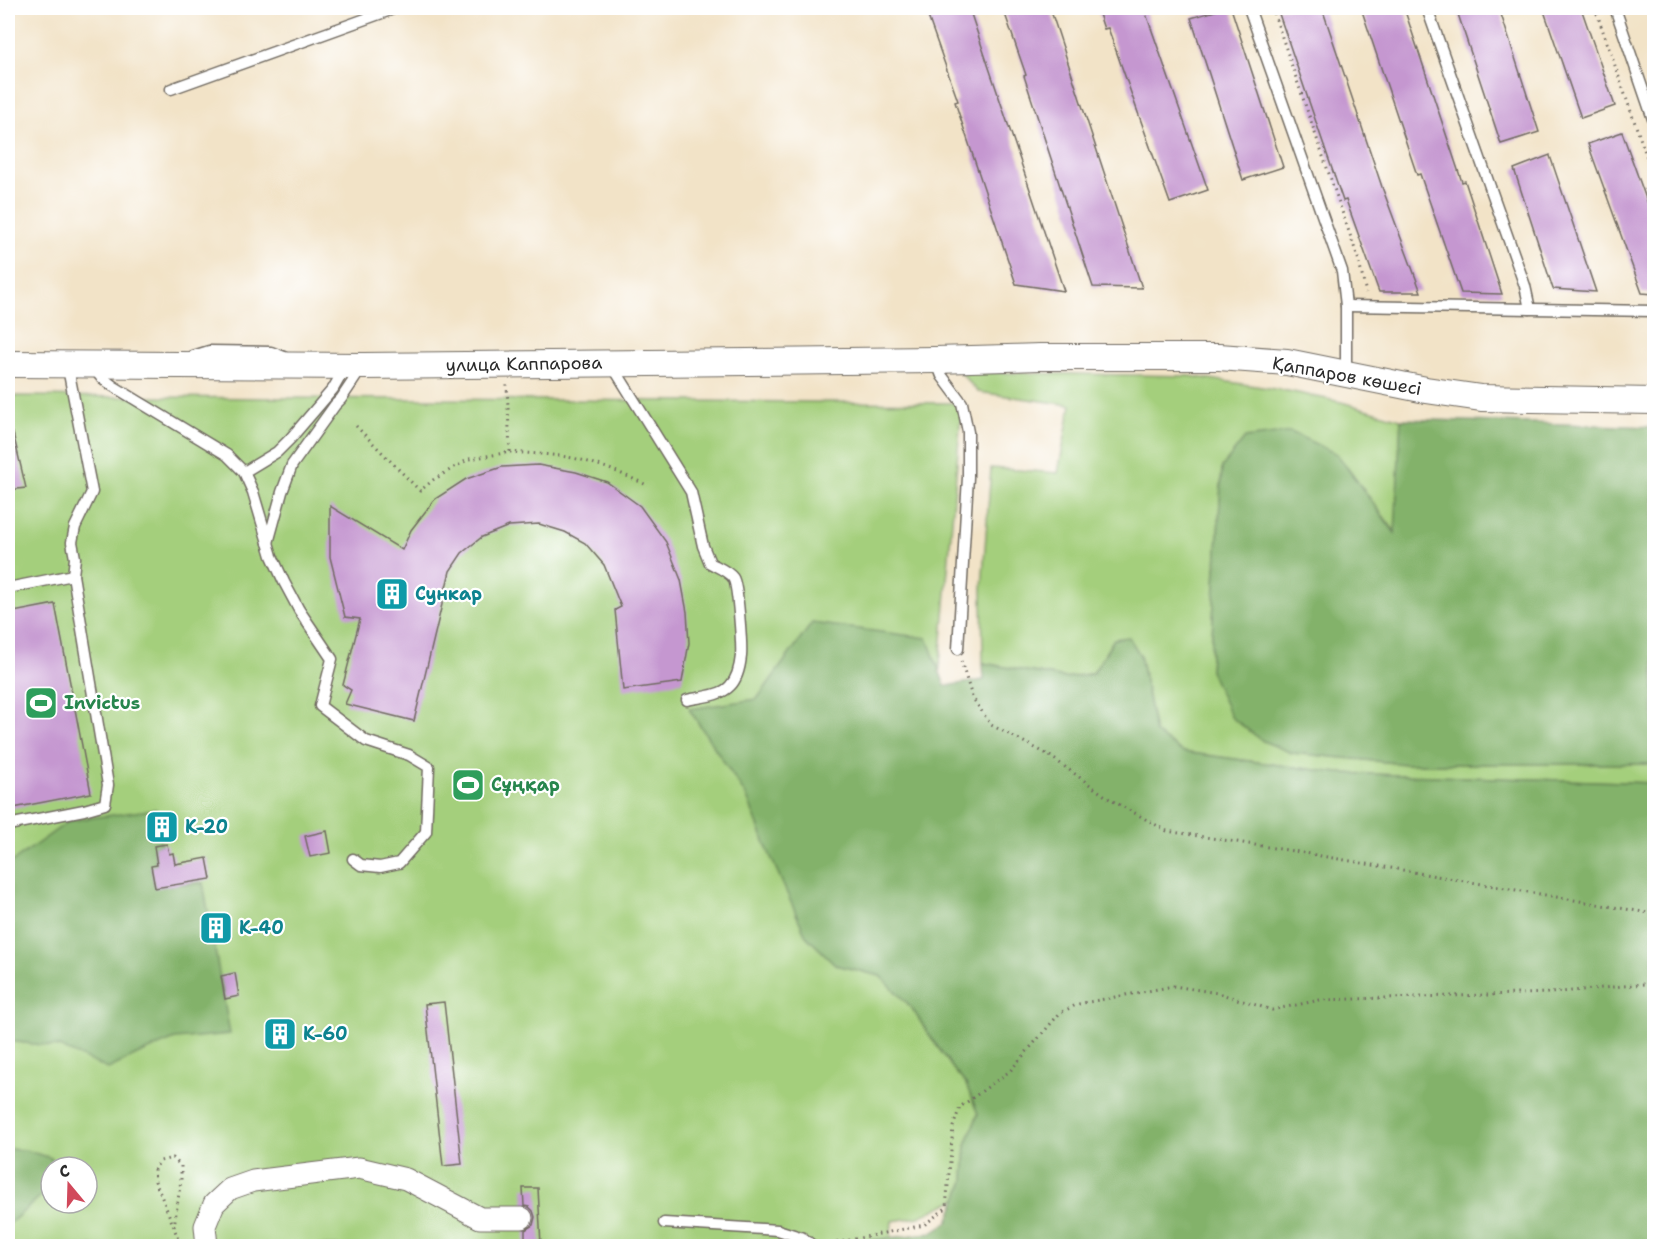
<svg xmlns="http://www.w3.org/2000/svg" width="1662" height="1254" viewBox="0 0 1662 1254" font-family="'Shantell Sans',sans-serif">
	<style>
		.green { fill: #a4cf7b; stroke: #687d53; stroke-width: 1.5; fill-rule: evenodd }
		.forest { fill: #83b26b; stroke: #576e4b; stroke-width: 1.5 }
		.building { fill: #c597d0 }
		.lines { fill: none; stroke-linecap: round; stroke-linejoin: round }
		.service-casing { stroke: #716b62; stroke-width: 13 }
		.minor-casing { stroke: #716b62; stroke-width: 23 }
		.tertiary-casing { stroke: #716b62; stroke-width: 28 }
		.path { stroke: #716b62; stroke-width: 3; stroke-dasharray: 1.5 4.5; stroke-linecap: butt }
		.service { stroke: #fff; stroke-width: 10 }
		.minor { stroke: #fff; stroke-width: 21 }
		.tertiary { stroke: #fff; stroke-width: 26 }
		.labels { text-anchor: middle; stroke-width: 4.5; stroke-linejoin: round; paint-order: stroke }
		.street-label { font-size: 18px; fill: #2b2b2b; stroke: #fff }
		.culture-label { font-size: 18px; font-weight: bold; fill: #0d838f; stroke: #fff; text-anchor: start }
		.leisure-label { font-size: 18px; font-weight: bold; fill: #27864d; stroke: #fff; text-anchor: start }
	</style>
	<rect width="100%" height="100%" fill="#fff"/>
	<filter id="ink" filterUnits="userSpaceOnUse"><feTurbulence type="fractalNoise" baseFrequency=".0167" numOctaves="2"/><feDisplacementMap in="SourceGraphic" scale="12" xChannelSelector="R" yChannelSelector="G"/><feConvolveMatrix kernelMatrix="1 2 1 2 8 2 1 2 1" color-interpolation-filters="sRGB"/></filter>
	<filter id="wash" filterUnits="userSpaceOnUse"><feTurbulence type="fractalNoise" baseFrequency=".008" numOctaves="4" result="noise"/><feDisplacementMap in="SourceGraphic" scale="24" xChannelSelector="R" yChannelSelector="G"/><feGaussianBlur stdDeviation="1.35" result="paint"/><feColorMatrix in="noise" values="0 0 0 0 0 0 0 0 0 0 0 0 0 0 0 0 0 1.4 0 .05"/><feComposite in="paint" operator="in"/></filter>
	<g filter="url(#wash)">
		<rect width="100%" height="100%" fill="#f2e3c7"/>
		<!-- green -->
		<g class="green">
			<polygon points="960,372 1190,376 1288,391 1341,402 1401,419 1396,533 1337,454 1222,467 1210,671 1293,753 1406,764 1654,764 1654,783 1338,773 1183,752 1155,733 1140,655 1114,639 1093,673 1066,678 983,663 982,588 991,468 1058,473 1071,405 978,392"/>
			<path d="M8,396L962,403L911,1006L930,1036L954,1070L966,1084L978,1114L966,1145L964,1181L957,1199L919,1217L892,1221L890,1246H8ZM51,1167H87V1203H51Z"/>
		</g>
		<!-- forest -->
		<g class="forest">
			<polygon points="1401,419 1654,427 1654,764 1406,764 1292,753 1263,741 1231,717 1210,671 1222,467 1245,438 1291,432 1337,454 1395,533"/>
			<polygon points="812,623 927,638 945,686 984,680 983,663 1065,678 1093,674 1114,639 1129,637 1140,655 1155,733 1183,752 1338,773 1654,783 1654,1246 820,1246 931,1233 948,1222 964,1181 966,1145 978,1114 966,1084 954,1070 930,1036 911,1007 880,976 836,965 806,936 766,846 747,797 689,709 757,699"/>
			<polygon points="156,809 161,845 154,847 157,865 151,867 155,887 178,884 203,883 230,1034 175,1039 139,1054 108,1069 59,1047 8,1041 8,865 69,821"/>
			<polygon points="8,1149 25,1150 51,1158 57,1167 51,1167 51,1187 8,1225"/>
		</g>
		<g id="blocks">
			<!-- building -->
			<g class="building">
				<polygon points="925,8 969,8 1064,291 1016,284 955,102 958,101"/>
				<polygon points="1003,8 1050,8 1142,288 1093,287 1024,76 1026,75"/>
				<polygon points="1097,8 1144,8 1208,190 1170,203 1108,28 1104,29"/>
				<polygon points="1225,8 1231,8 1283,167 1243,180 1191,18"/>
				<polygon points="1277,8 1322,8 1382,187 1421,292 1379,292 1346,200 1343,201"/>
				<polygon points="1361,8 1404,8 1462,182 1465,181 1502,294 1461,293 1420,174 1417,175"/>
				<polygon points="1456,8 1499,8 1539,132 1501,144"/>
				<polygon points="1543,8 1581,8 1615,106 1581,118"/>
				<polygon points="1622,132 1654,221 1654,294 1642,293 1588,144"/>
				<polygon points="1550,155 1550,156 1596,292 1553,289 1514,169"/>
				<polygon points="13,433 26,488 8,490 8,434"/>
				<polygon points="538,465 576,472 607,482 640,506 666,542 681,580 687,612 689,643 682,682 623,690 615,610 621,607 604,565 585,543 565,532 539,524 509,526 482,537 462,553 450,571 414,721 345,704 351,690 343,685 360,619 345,617 330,557 330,506 402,550 411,530 435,499 466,479 502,467"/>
				<polygon points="55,604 91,793 8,809 8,613"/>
				<polygon points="327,831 331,853 310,857 305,836"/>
				<polygon points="167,844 169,854 173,853 175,864 207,858 211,879 155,888 151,866 157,865 154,846"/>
				<polygon points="235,973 239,996 225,999 221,976"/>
				<polygon points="444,1002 462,1164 443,1166 425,1004"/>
				<polygon points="523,1188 538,1188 541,1246 525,1246 525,1230 533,1225 535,1217 533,1211 529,1207 524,1206"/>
			</g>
		</g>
	</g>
	<g filter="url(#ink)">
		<use href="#blocks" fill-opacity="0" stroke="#716b62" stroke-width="1.5"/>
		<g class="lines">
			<!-- service casing -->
			<g class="service-casing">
				<g id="service">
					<polyline points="1249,8 1342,271 1346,306 1346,374"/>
					<polyline points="1427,8 1525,286 1530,309"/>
					<polyline points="1615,8 1654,122"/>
					<polyline points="171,89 396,8"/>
					<polyline points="1346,306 1654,311"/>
					<polyline points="193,356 209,351 271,352 284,357"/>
					<polyline points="936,361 942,376 962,403 968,432 968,477 958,649"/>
					<path d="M612,365L691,492L703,546L710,563C717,567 728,571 733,578C738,585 742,646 741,656C740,666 737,679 730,686C721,696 700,697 687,700"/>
					<polyline points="93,367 100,376 113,386 227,455 244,472 253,492 272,556 284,582 299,610 332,659 320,706 366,741 409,755 429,767 426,832 399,863 380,867 361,865 353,859"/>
					<polyline points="244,472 277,452 290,439 333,389 345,368"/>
					<polyline points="268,543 282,492 292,465 335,405 341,399 361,369"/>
					<polyline points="8,588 73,575"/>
					<polyline points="8,825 84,810 105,804 108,785 73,575 75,558 72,542 75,527 92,492 67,363"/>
					<polyline points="664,1223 778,1230 803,1238 813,1246"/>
				</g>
			</g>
			<!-- minor casing -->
			<g class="minor-casing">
				<polyline id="minor" points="207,1246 205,1226 214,1204 230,1189 253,1181 359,1168 406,1179 480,1218 522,1218"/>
			</g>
			<!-- tertiary casing -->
			<g class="tertiary-casing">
				<polyline id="tertiary" points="8,364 363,366 935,360 1040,357 1219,357 1287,362 1426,390 1481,398 1654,401"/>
			</g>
			<!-- path -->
			<g class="path">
				<polyline points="1272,8 1358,258 1366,293"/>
				<polyline points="1595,8 1654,178"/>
				<polyline points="356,426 420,491 433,480 469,459 510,452 507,385"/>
				<path d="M510,452C534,454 561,454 585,461C607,467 627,476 647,485"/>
				<polyline points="961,661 972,697 991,725 1047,754 1111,800 1167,831 1293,851 1654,914"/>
				<polyline points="174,1227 181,1180 181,1166 173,1158 160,1161 154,1170 155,1181 174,1227 180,1246"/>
				<polyline points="825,1245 924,1225 946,1208 953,1127 960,1107 1010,1071 1060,1013 1078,1004 1174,986 1218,993 1272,1010 1320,1000 1551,993 1654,983"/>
			</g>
			<!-- service -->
			<use href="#service" class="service"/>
			<!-- minor -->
			<use href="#minor" class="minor"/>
			<!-- tertiary -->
			<use href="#tertiary" class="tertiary"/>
		</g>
	</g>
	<!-- icons -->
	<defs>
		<g id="building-square" transform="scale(1.725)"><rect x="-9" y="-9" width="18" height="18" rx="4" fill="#0f9aa8" stroke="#fff"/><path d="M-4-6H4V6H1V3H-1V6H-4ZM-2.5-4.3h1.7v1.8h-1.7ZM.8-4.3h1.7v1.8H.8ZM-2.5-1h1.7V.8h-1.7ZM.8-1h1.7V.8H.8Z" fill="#fff"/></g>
		<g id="stadium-square" transform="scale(1.725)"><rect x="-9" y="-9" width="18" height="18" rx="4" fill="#2e9e5b" stroke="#fff"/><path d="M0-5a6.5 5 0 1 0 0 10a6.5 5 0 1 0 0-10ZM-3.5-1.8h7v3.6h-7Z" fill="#fff"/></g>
	</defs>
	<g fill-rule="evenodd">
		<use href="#building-square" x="392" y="594"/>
		<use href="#stadium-square" x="41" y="703"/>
		<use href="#stadium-square" x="468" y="785"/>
		<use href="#building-square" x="162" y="827"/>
		<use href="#building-square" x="216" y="928"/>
		<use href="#building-square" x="280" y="1034"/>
	</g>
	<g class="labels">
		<!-- street labels -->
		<g class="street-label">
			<text transform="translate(524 364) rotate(-1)" y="6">улица Каппарова</text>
			<text transform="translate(1347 376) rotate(10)" y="6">Қаппаров көшесі</text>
		</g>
		<!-- culture labels -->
		<g class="culture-label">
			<text x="415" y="600">Сункар</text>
			<text x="185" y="833">K-20</text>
			<text x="239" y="934">K-40</text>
			<text x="303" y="1040">K-60</text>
		</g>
		<!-- leisure labels -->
		<g class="leisure-label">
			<text x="64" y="709">Invictus</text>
			<text x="491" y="791">Сұңқар</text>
		</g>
	</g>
	<!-- margin -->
	<rect width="1662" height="1254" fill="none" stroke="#fff" stroke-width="30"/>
	<!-- north arrow -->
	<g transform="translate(69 1185) rotate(341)"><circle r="28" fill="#ffffff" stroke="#aaaaaa" stroke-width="1.5"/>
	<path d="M0-4.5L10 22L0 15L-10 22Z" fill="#d1495b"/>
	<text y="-9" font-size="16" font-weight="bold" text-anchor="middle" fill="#2b2b2b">С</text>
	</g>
</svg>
